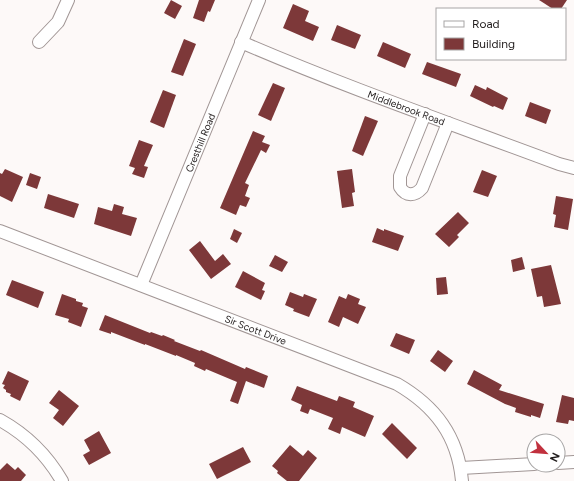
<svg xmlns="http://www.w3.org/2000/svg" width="574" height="481" viewBox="0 0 574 481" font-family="Figtree,sans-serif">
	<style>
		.building { fill: #7d3839 }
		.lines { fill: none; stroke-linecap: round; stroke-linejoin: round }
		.minor-casing { stroke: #a19695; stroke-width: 14 }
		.minor { stroke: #fff; stroke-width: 12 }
		.labels { text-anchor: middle; stroke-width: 4; stroke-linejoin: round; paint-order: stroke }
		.street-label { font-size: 10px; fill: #221d1d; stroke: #fff }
	</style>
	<rect width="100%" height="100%" fill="#fdf9f8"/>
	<!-- building -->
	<g class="building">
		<polygon points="171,0 182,6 175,19 164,13"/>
		<polygon points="199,0 215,0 210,12 208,11 204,22 193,18"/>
		<polygon points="539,0 567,0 561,9 553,9"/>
		<polygon points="293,4 309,11 305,21 319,27 313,41 283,28"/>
		<polygon points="337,25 361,35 355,49 331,40"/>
		<polygon points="184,39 196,44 183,76 171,72"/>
		<polygon points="383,42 411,54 405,68 377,56"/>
		<polygon points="427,62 461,74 456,87 422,74"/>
		<polygon points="273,83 285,88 271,121 258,115"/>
		<polygon points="475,85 486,90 487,87 508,98 503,110 494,106 493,107 470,96"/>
		<polygon points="163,90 176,95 164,128 150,122"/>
		<polygon points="530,102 551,110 546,124 525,116"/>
		<polygon points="365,116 378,121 363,156 352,151"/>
		<polygon points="253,131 265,136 262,142 270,145 266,153 261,150 245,183 249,185 245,196 250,198 246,207 240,205 236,215 220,208"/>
		<polygon points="139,140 153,145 144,166 148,167 144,178 132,174 135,168 129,166"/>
		<polygon points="5,169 23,177 12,202 0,196 0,173 2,174"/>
		<polygon points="352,169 355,192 352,193 354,206 342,208 337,171"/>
		<polygon points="482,170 497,176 488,197 473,192"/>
		<polygon points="30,173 41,177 37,189 26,185"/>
		<polygon points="48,194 79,204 74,218 44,208"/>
		<polygon points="556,196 573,199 568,230 554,227 556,215 553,214"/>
		<polygon points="114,204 124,207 122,214 137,218 131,236 94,224 98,207 112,211"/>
		<polygon points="458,212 469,223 457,235 459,237 449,247 435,234"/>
		<polygon points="377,228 384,231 384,229 404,236 398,251 372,242"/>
		<polygon points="234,229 242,233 237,243 230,239"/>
		<polygon points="200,241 215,261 223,254 231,264 211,279 189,250"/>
		<polygon points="275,255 288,262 282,272 269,266"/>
		<polygon points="522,257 525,269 513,272 511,260"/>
		<polygon points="551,265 561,304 544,307 542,296 537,297 531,269"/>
		<polygon points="243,271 265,283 262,290 265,291 261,300 235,287"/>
		<polygon points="446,277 448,294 437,295 436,278"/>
		<polygon points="12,280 44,292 38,308 6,295"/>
		<polygon points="290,292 303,297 304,294 317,299 309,317 293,311 294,309 285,305"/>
		<polygon points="62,294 76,299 76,301 83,303 82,306 88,308 81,327 68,322 69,319 55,315"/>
		<polygon points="348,294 360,299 358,304 366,307 358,324 343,317 339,327 328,322 339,296 346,299"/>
		<polygon points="105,315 150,333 151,332 162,336 163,335 175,340 174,341 200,351 201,350 245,369 246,367 268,376 264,388 246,381 238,404 230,401 237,382 206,369 205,371 194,366 195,363 176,355 176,356 145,344 145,345 111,332 111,334 99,330"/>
		<polygon points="396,333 415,340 409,354 390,346"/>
		<polygon points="438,350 453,361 445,372 430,361"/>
		<polygon points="474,370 502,385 499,390 544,404 540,418 531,415 531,417 515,412 516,408 505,404 467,384"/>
		<polygon points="8,371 29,381 20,401 10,396 11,394 6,392 6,390 3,388 5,385 2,384"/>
		<polygon points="297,386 337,401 339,396 355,402 353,407 374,416 365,437 342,427 340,434 328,429 333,418 310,409 308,414 300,411 302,405 291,400"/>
		<polygon points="59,390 79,406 63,426 53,418 59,410 49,403"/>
		<polygon points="562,395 574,398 574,421 569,420 568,424 556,422"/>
		<polygon points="392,423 417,448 407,459 382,434"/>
		<polygon points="99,431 111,453 89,465 83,455 90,451 84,440"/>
		<polygon points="290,445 303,456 308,450 317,458 299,481 287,481 277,473 278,471 272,466"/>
		<polygon points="243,447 251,462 217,479 209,464"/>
		<polygon points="7,463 15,470 18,467 26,475 21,481 0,481 0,470"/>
	</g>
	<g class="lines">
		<!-- minor casing -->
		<g class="minor-casing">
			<g id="minor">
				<polyline points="39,42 58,22 68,0"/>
				<path id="s1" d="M241,42C345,87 452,124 559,164L574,168"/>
				<path d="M425,114L400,176V187C406,197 415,196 422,188L448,123"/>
				<path id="s2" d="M0,231L397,384C435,406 458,436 462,481"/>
				<path id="s3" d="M141,285L259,0"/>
				<path d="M0,420C27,435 47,455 62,481"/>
				<polyline points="558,463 574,462"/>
				<polyline points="461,468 534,464"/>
			</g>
		</g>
		<!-- minor -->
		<use href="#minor" class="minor"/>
	</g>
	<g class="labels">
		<!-- street labels -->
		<g class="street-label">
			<text dy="4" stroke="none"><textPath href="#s1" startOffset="178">Middlebrook Road</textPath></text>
			<text dy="4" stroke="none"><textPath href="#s3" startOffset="154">Cresthill Road</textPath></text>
			<text dy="4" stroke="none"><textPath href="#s2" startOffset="274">Sir Scott Drive</textPath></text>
		</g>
	</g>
	<!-- legend -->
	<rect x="436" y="8" width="130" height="52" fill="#ffffff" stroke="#a7a5a5"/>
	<rect x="444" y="21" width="20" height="6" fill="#ffffff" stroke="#a7a5a5"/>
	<text x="472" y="28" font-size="12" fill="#221d1d">Road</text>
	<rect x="444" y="38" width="20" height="12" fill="#7d3839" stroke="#a7a5a5"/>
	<text x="472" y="48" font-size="12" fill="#221d1d">Building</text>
	<!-- north arrow -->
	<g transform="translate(546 453) rotate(116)"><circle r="19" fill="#ffffff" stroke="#a7a5a5"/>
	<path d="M0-3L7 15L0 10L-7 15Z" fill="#c1313e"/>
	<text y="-6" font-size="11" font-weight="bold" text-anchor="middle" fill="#221d1d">N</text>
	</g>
</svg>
